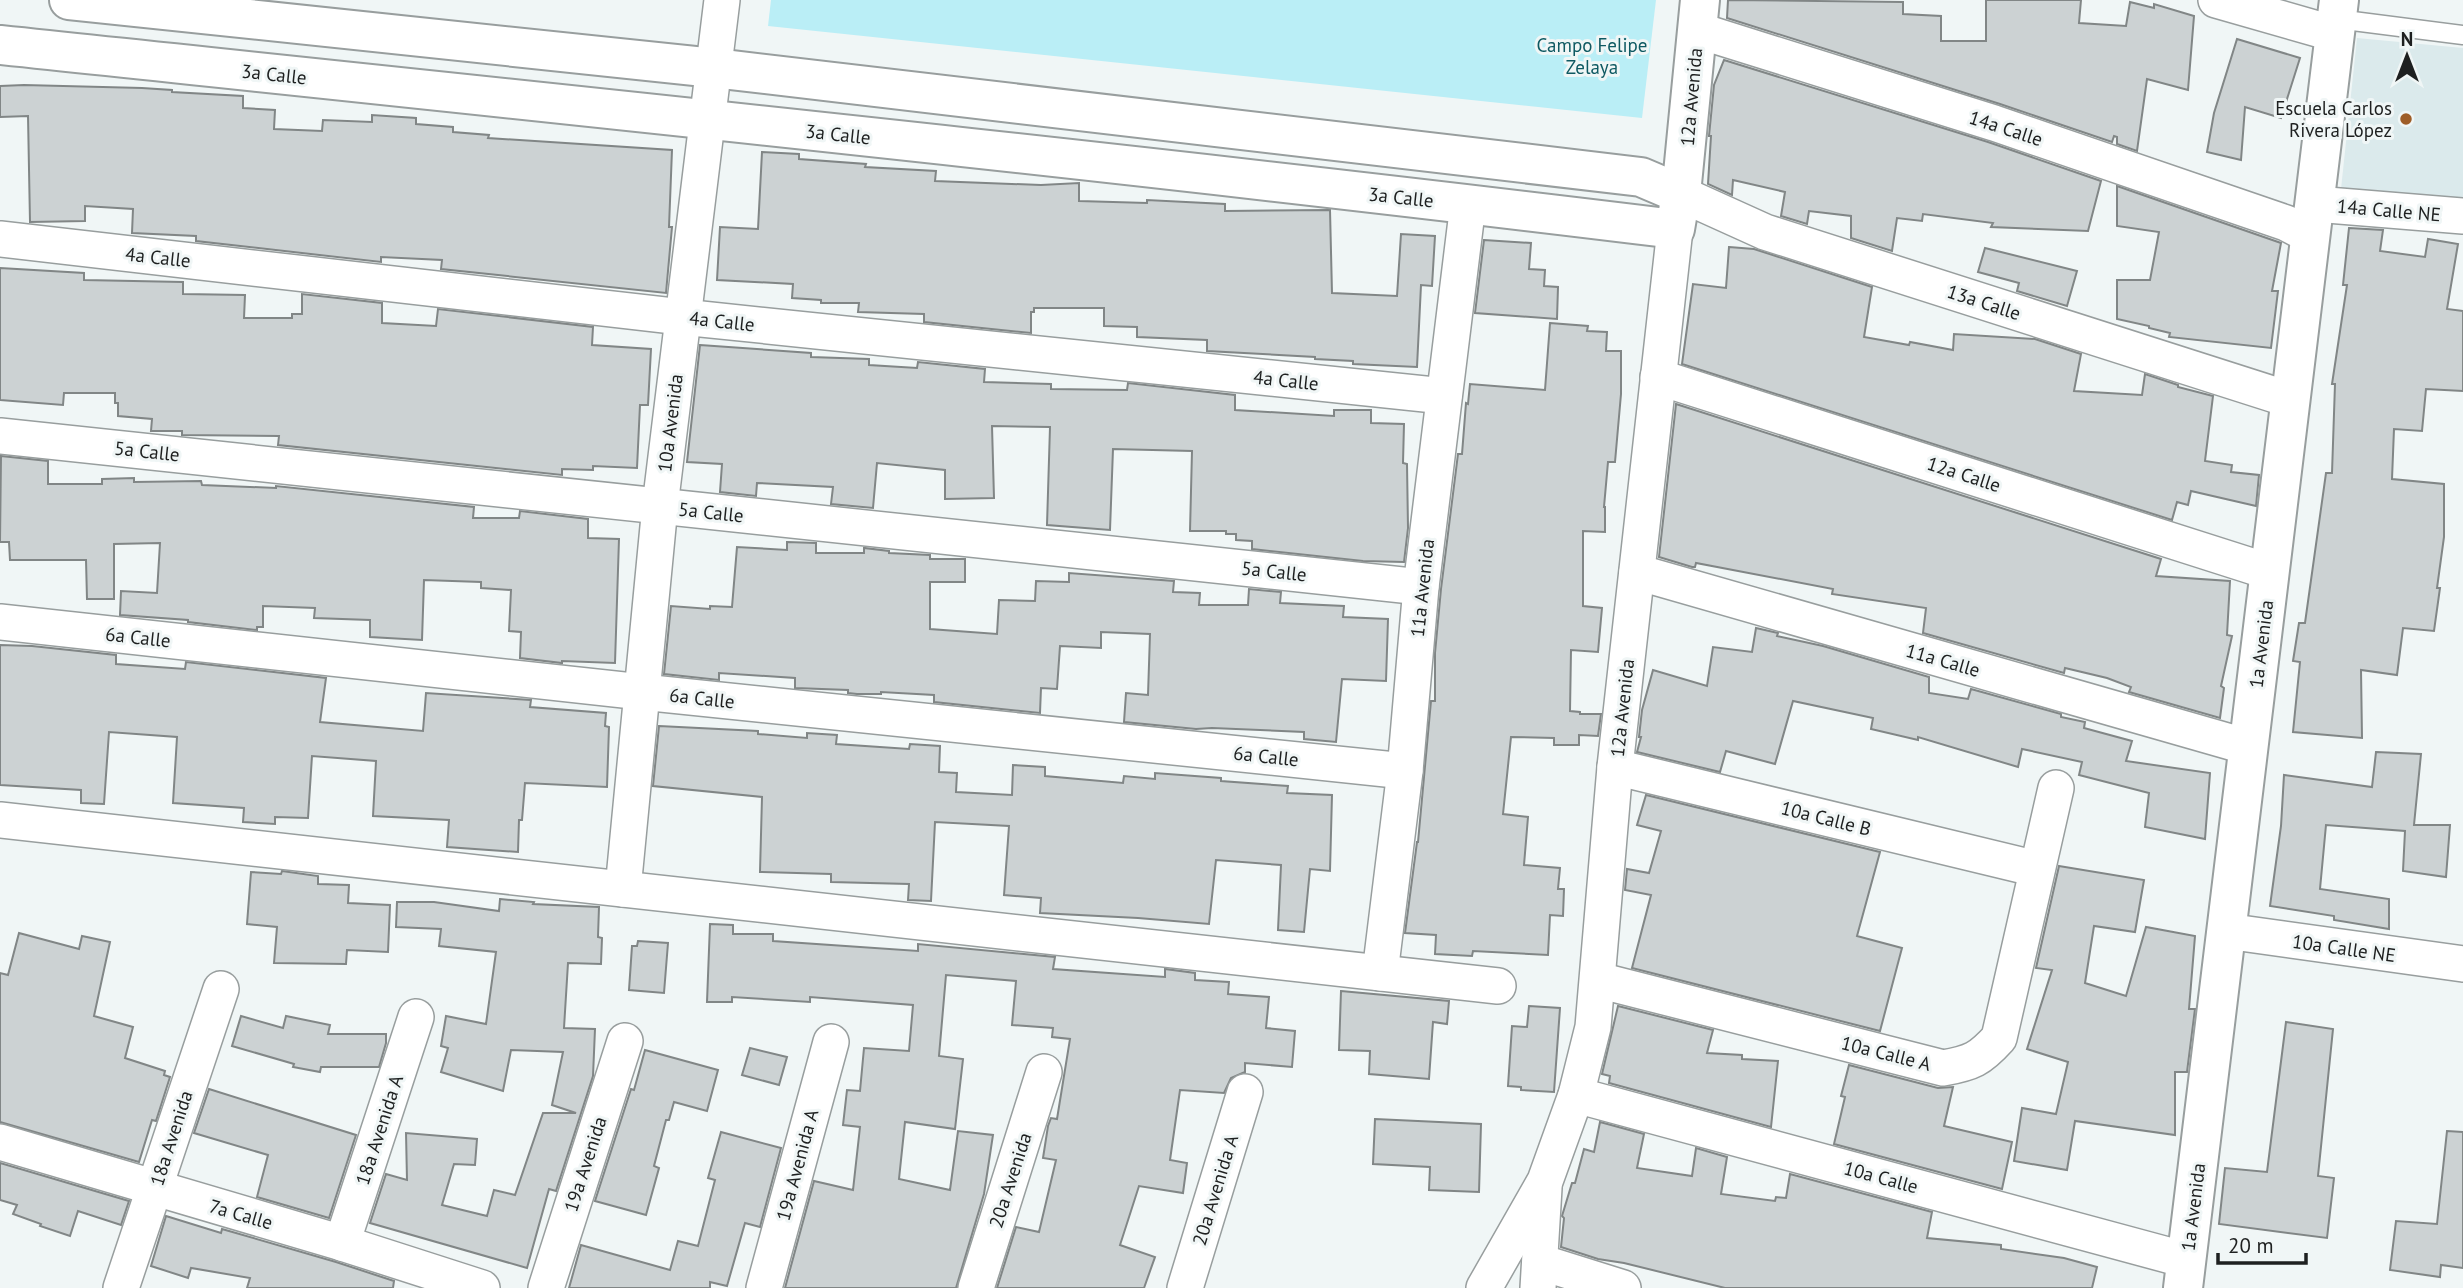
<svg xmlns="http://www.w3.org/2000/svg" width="2463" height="1288" viewBox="0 0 2463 1288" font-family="'PT Sans',sans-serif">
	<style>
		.built { fill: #dbeaec }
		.green { fill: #baeef6 }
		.building { fill: #ccd2d3; stroke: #818686; stroke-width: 2 }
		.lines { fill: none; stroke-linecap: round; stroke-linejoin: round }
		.service-casing { stroke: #989e9e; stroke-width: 21 }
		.minor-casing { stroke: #989e9e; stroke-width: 38 }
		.tertiary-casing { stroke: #989e9e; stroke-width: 42 }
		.service { stroke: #fff; stroke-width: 18 }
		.minor { stroke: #fff; stroke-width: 35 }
		.tertiary { stroke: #fff; stroke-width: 38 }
		.poi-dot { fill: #9e5d27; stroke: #f0f6f6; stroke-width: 2.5 }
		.labels { text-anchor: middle; stroke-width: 6; stroke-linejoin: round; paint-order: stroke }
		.park-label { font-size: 19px; fill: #0e5962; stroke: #f0f6f6 }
		.street-label { font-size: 19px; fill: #1e2020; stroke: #f0f6f6 }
		.poi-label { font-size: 19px; fill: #1e2020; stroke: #f0f6f6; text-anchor: end }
	</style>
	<rect width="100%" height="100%" fill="#f0f6f6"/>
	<!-- built -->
	<polygon class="built" points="2357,38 2463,48 2463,201 2341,189"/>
	<!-- green -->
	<polygon class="green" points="771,0 1656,0 1642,118 768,26"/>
	<!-- building -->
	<g class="building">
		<polygon points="1728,0 1903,2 1903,14 1941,16 1941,41 1986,41 1986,0 2081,0 2079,23 2126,26 2130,2 2154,8 2154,4 2194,16 2188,90 2147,79 2137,151 2117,144 2117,137 2114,136 2112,142 2000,104 1727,18"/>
		<polygon points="2237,39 2300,58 2281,118 2245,107 2241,160 2207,152 2214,113"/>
		<polygon points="1724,60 1988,142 2101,181 2088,231 1991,227 1993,223 1923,214 1922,221 1897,218 1892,251 1851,238 1851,216 1809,211 1807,224 1781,216 1785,192 1733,180 1732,195 1708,184 1711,136 1709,136 1714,85"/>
		<polygon points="24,85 142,88 172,90 172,92 243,96 243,108 275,110 274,129 322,131 323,120 372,122 372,115 416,118 416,124 453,127 453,132 489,135 488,138 672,150 669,227 672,227 666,293 441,269 442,260 381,257 381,262 196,241 196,236 132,233 133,209 85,206 85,221 30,222 28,116 0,117 0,86"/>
		<polygon points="762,152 799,154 799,159 866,164 865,167 936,171 935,181 1041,185 1079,183 1079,201 1147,203 1147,200 1225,204 1225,211 1330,210 1332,293 1397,296 1401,234 1435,236 1432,286 1421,285 1417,367 1353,364 1353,361 1315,359 1315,357 1207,351 1207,340 1137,337 1137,327 1104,326 1104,308 1034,308 1034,312 1031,312 1031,333 924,322 924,314 858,312 859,303 821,303 821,300 792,298 793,284 717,280 720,227 758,229"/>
		<polygon points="2117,186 2281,243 2272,291 2278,291 2271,348 2169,337 2170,333 2149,328 2149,326 2117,319 2117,280 2150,280 2159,232 2117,226"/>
		<polygon points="2349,228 2383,230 2380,251 2425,257 2428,239 2458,244 2447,309 2463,311 2463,391 2426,389 2422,431 2394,429 2392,479 2444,484 2444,537 2437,588 2440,588 2434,631 2403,628 2397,675 2361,670 2362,738 2293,732 2300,662 2293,661 2299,623 2305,623 2326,473 2332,473 2335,384 2332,384 2347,285 2343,285"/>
		<polygon points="1484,240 1531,243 1529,269 1545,270 1544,286 1558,287 1557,319 1475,313"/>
		<polygon points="1729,247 1754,249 1872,287 1864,337 1909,345 1910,342 1953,350 1954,334 2035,339 2081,354 2074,391 2142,395 2145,374 2178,385 2178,387 2213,396 2205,461 2232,465 2231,472 2259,475 2256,506 2191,491 2188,505 2177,502 2172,520 1682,364 1693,284 1726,288"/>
		<polygon points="1985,248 2077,271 2067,306 2017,291 2019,283 1978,272"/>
		<polygon points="0,268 84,273 84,280 183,282 183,294 245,295 244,318 292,318 292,314 302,314 302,294 382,303 382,323 436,326 438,309 593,327 592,345 651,349 648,405 640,405 637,468 593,466 593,470 562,469 562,475 278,445 279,436 182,435 182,431 151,431 152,419 118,416 118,403 115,403 115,393 64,393 63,405 0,400"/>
		<polygon points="1550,323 1588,326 1587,331 1607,332 1606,351 1621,351 1621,394 1615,462 1608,462 1604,507 1605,507 1605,532 1583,531 1583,606 1602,608 1598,652 1571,650 1570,711 1580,712 1580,714 1601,714 1598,736 1579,735 1579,745 1554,745 1554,738 1511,737 1503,814 1528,817 1524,865 1560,868 1558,889 1564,889 1563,916 1550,915 1548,955 1473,951 1472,956 1435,954 1436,935 1405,933 1417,842 1418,842 1431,701 1435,701 1435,653 1441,589 1458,454 1462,454 1466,403 1468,404 1470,384 1545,390"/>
		<polygon points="700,345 811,353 811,357 869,359 869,365 917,368 918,362 985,369 984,382 1051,384 1051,389 1127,390 1128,383 1235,395 1235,410 1334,416 1334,410 1371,410 1371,423 1404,424 1403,463 1407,464 1408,528 1404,562 1363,561 1252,549 1252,541 1236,540 1236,534 1226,534 1226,531 1190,531 1192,451 1113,449 1110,530 1047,525 1050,427 992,426 994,498 945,499 945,470 877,463 873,508 831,504 833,487 757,483 756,496 720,492 722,464 687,462"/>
		<polygon points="1676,404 2161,559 2156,576 2230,581 2227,635 2232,636 2221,686 2224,688 2220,718 2129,692 2131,687 2107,678 2065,668 2064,673 1923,633 1926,608 1832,594 1833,589 1696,563 1695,567 1692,567 1659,557"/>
		<polygon points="1,456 48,461 48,484 102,484 102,479 134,478 134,482 201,481 202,485 276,488 276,486 474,507 473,518 519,518 520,511 588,519 588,538 619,539 615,663 562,661 562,663 520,658 521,632 509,631 511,590 481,588 481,582 424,580 422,640 370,637 370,620 314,618 315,608 263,606 263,627 257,627 257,630 188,622 188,620 120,615 121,591 157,593 160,543 114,544 114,599 87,599 86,560 10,560 9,542 0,542"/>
		<polygon points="787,542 816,543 816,553 864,553 864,548 889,551 889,553 930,555 930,559 965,559 965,582 930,582 930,629 997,634 999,600 1035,601 1036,581 1069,582 1069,573 1174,581 1173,592 1200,593 1199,605 1248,605 1249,589 1281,592 1280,603 1344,606 1343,617 1388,619 1386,681 1342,679 1336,742 1304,739 1304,732 1212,728 1196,729 1124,722 1126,693 1148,695 1150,634 1101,632 1101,648 1060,646 1057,689 1041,688 1040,713 934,702 934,695 881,692 881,694 857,694 848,693 848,690 795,688 795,678 719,673 719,680 664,674 671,606 710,609 710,606 732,607 737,547 787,550"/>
		<polygon points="1756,628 1778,633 1777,636 1823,646 1929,677 1929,693 1968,699 1971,689 2061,714 2061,717 2085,722 2084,728 2132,741 2126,761 2210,773 2205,839 2145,827 2149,793 2079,775 2082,762 2022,749 2018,767 1918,737 1918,740 1871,729 1873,718 1793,701 1775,764 1726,751 1720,772 1637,752 1641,737 1639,737 1642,710 1653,670 1707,686 1713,647 1752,652"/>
		<polygon points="0,645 32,646 116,655 116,664 185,669 186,662 326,678 320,722 423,731 426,693 531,700 530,707 606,713 605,726 609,727 607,787 525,783 522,820 519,820 518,852 447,847 449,820 373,816 376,761 312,756 308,818 275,817 275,824 243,822 244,808 173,803 177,737 109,732 104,804 81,803 81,790 0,785"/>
		<polygon points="659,726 758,731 758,734 807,738 807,733 837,735 836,744 909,749 910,744 940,746 939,772 957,773 956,792 1012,795 1013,765 1045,767 1045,776 1123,783 1124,776 1155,779 1155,773 1221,778 1221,781 1288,786 1287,793 1332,795 1330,871 1310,869 1304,932 1278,930 1281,865 1216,860 1209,924 1138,918 1040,913 1041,898 1004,895 1009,826 935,822 931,901 908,900 909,884 831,882 831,874 760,872 762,797 653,786"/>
		<polygon points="2376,752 2421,754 2414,825 2450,825 2446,877 2403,871 2405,831 2326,825 2320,889 2389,899 2389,929 2334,920 2334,916 2270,906 2281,826 2284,775 2372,787"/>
		<polygon points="1646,795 1880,852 1857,936 1902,948 1880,1031 1632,968 1651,895 1625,890 1627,869 1649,873 1661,831 1637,825"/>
		<polygon points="2059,866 2144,880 2135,932 2094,926 2085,983 2126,996 2146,927 2195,936 2189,1009 2195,1009 2187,1072 2175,1072 2175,1135 2075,1121 2067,1170 2014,1161 2022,1108 2056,1114 2068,1062 2027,1049 2052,970 2036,968"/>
		<polygon points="282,871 318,876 318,884 349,885 348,903 390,905 388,952 347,950 346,964 274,963 277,927 247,924 251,872 281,874"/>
		<polygon points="500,899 534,902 533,904 599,907 598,937 602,938 601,964 568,963 564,1028 595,1029 593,1076 556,1191 549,1189 527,1268 370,1223 386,1174 407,1180 406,1133 477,1139 475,1165 454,1164 442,1205 487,1216 494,1190 515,1195 543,1113 576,1113 552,1105 563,1052 511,1050 503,1091 441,1072 448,1048 441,1046 446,1016 486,1024 496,952 439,946 441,929 396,927 397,902 434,902 499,911"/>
		<polygon points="710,924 733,925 733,934 773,934 773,941 918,951 918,944 1055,957 1053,969 1165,977 1165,969 1195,973 1195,980 1229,982 1228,994 1269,997 1266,1028 1295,1031 1292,1067 1245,1063 1245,1072 1231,1078 1224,1093 1180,1090 1170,1160 1187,1163 1183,1193 1139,1186 1120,1245 1155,1257 1144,1288 997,1288 1016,1227 1039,1232 1056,1160 1043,1158 1048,1126 1051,1118 1057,1119 1070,1039 1052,1037 1053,1028 1012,1025 1016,981 946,975 939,1056 963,1059 955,1129 905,1122 899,1179 950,1190 958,1131 993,1135 984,1194 956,1288 785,1288 814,1181 853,1190 860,1127 843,1125 847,1090 860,1091 864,1048 909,1051 913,1005 810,997 810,1002 732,997 732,1002 707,1002"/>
		<polygon points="19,933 79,949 82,936 110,942 94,1016 133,1027 125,1058 165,1071 164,1075 170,1077 156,1121 152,1120 139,1162 0,1122 0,973 8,975"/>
		<polygon points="638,941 668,943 664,993 629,990 632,946 637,946"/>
		<polygon points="1341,991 1449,1001 1447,1024 1433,1022 1429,1079 1369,1074 1370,1051 1339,1050"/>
		<polygon points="1529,1006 1560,1008 1554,1092 1521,1090 1521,1087 1508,1086 1512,1026 1527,1027"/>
		<polygon points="1618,1006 1713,1030 1707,1053 1742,1055 1742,1059 1778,1061 1771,1127 1609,1083 1610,1076 1602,1074"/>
		<polygon points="241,1016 283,1028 286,1016 330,1025 328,1034 386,1034 386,1043 379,1067 321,1067 320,1072 293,1067 294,1064 232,1046"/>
		<polygon points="2286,1022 2333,1029 2318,1176 2334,1178 2327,1238 2219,1224 2225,1168 2267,1172"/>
		<polygon points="750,1048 787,1057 779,1085 742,1075"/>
		<polygon points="645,1050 718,1070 707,1111 674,1102 669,1120 666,1120 654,1166 659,1168 646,1215 595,1201 631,1089 634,1090"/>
		<polygon points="1849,1065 1938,1088 1953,1087 1944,1126 2012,1142 2002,1189 1834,1144 1845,1097 1841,1096"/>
		<polygon points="209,1089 356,1135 329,1218 257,1197 268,1155 194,1133"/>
		<polygon points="1375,1119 1481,1124 1479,1192 1429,1190 1430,1167 1373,1164"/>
		<polygon points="1600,1122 1644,1134 1637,1168 1692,1176 1696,1148 1727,1157 1721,1194 1775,1201 1776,1197 1786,1198 1790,1174 1932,1212 1927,1238 2001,1245 2001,1249 2064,1258 2097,1267 2092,1288 1725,1288 1624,1263 1598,1259 1561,1247 1564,1218 1562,1216 1572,1183 1575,1183 1584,1149 1594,1152"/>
		<polygon points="2447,1131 2463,1132 2463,1268 2441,1265 2440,1277 2390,1270 2396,1221 2437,1224"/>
		<polygon points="721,1132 781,1148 760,1227 745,1223 727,1286 710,1282 710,1288 569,1288 581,1245 670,1270 678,1241 698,1246 715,1180 708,1178"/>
		<polygon points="0,1163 129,1201 121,1225 78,1211 70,1236 40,1226 41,1224 13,1214 17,1205 0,1200"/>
		<polygon points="166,1216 221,1233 222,1229 229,1231 336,1262 394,1281 393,1288 247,1288 250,1278 191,1268 188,1278 151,1266"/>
	</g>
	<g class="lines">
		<!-- service casing -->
		<g class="service-casing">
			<polyline id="service" points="2337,19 2463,35"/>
		</g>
		<!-- minor casing -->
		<g class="minor-casing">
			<g id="minor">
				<polyline points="2216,0 2335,34"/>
				<polyline points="1697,30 1994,123 2286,223 2311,236"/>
				<polyline points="1681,194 1765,232 2291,400"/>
				<polyline points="2315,204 2463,216"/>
				<polyline points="0,239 682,317 1444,396"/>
				<polyline points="1658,377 2270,572"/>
				<polyline points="0,436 1421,587"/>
				<polyline points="1637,572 2248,747"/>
				<polyline points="0,622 642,692 1405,771"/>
				<polyline points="1615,767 2037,869"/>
				<polyline points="0,820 1498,986"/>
				<polyline points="623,889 660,506 722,0"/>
				<polyline points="2226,931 2463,964"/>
				<polyline points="1380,973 1405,771 1421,587 1468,204"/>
				<path d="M1598,980L1943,1068C1972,1063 1980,1059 1999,1038L2056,788"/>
				<polyline points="1576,1095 2186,1260"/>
				<polyline points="0,1142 342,1243 482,1288"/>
				<polyline points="342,1243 416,1017"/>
				<polyline points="1540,1262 1623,1288"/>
				<polyline points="121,1288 221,989"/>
				<polyline points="546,1288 625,1041"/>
				<polyline points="764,1288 831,1042"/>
				<polyline points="976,1288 1044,1072"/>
				<polyline points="1185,1288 1245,1092"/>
				<polyline points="1484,1288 1545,1181 1576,1095 1593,1027 1615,767 1675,229"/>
				<polyline points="1538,1288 1544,1188"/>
			</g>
		</g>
		<!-- tertiary casing -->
		<g class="tertiary-casing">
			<g id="tertiary">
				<polyline points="69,0 714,68 1641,177 1681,194"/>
				<path d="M0,45C559,104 1118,161 1675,229L1681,194L1700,0"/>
				<polyline points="2183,1288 2339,0"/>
			</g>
		</g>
		<!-- service -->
		<use href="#service" class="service"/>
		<!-- minor -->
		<use href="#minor" class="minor"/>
		<!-- tertiary -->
		<use href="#tertiary" class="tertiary"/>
	</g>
	<!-- markers -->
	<circle class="poi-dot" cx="2406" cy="119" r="7"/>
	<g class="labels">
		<!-- park labels -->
		<g class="park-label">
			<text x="1592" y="52">Campo Felipe<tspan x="1592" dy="22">Zelaya</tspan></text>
		</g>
		<!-- street labels -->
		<g class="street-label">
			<text transform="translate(274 74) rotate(6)" y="7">3a Calle</text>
			<text transform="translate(1691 97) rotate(-85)" y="7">12a Avenida</text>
			<text transform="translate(2006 128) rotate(18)" y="7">14a Calle</text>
			<text transform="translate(838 134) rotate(6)" y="7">3a Calle</text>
			<text transform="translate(1401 197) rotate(6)" y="7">3a Calle</text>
			<text transform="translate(2389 210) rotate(5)" y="7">14a Calle NE</text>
			<text transform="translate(158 257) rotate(6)" y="7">4a Calle</text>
			<text transform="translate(1984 302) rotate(18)" y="7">13a Calle</text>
			<text transform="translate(722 321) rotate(6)" y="7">4a Calle</text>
			<text transform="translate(1286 380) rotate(6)" y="7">4a Calle</text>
			<text transform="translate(670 423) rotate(-83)" y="7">10a Avenida</text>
			<text transform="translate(147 451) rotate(6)" y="7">5a Calle</text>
			<text transform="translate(1964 474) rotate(18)" y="7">12a Calle</text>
			<text transform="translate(711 512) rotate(6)" y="7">5a Calle</text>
			<text transform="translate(1274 571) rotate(6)" y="7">5a Calle</text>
			<text transform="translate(1422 588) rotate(-84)" y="7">11a Avenida</text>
			<text transform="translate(138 637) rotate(6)" y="7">6a Calle</text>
			<text transform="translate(2261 644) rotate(-83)" y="7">1a Avenida</text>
			<text transform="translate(1943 660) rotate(16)" y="7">11a Calle</text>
			<text transform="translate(702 698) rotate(6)" y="7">6a Calle</text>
			<text transform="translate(1622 708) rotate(-84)" y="7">12a Avenida</text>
			<text transform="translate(1266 756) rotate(6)" y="7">6a Calle</text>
			<text transform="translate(1826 818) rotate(14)" y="7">10a Calle B</text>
			<text transform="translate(2344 948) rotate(8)" y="7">10a Calle NE</text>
			<text transform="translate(1886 1053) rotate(14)" y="7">10a Calle A</text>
			<text transform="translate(379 1130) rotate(-72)" y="7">18a Avenida A</text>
			<text transform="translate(171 1138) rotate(-72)" y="7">18a Avenida</text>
			<text transform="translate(585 1164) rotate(-72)" y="7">19a Avenida</text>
			<text transform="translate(797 1165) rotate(-75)" y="7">19a Avenida A</text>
			<text transform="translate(1881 1177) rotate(15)" y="7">10a Calle</text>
			<text transform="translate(1010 1180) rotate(-72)" y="7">20a Avenida</text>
			<text transform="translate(1215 1190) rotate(-73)" y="7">20a Avenida A</text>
			<text transform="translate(2193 1207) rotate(-83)" y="7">1a Avenida</text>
			<text transform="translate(241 1214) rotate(16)" y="7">7a Calle</text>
		</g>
		<!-- poi labels -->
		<g class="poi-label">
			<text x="2392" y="115">Escuela Carlos<tspan x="2392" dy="22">Rivera López</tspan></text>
		</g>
	</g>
	<!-- north arrow -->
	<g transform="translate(2407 56)" stroke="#f0f6f6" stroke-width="5" paint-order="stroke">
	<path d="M0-5L12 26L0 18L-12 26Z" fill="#1e2020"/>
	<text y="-10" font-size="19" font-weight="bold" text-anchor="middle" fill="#1e2020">N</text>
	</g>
	<!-- scale -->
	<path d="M2218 1253v10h88v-10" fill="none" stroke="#1e2020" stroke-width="3.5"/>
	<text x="2228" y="1253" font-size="21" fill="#1e2020" stroke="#f0f6f6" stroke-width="5" paint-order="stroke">20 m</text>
</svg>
